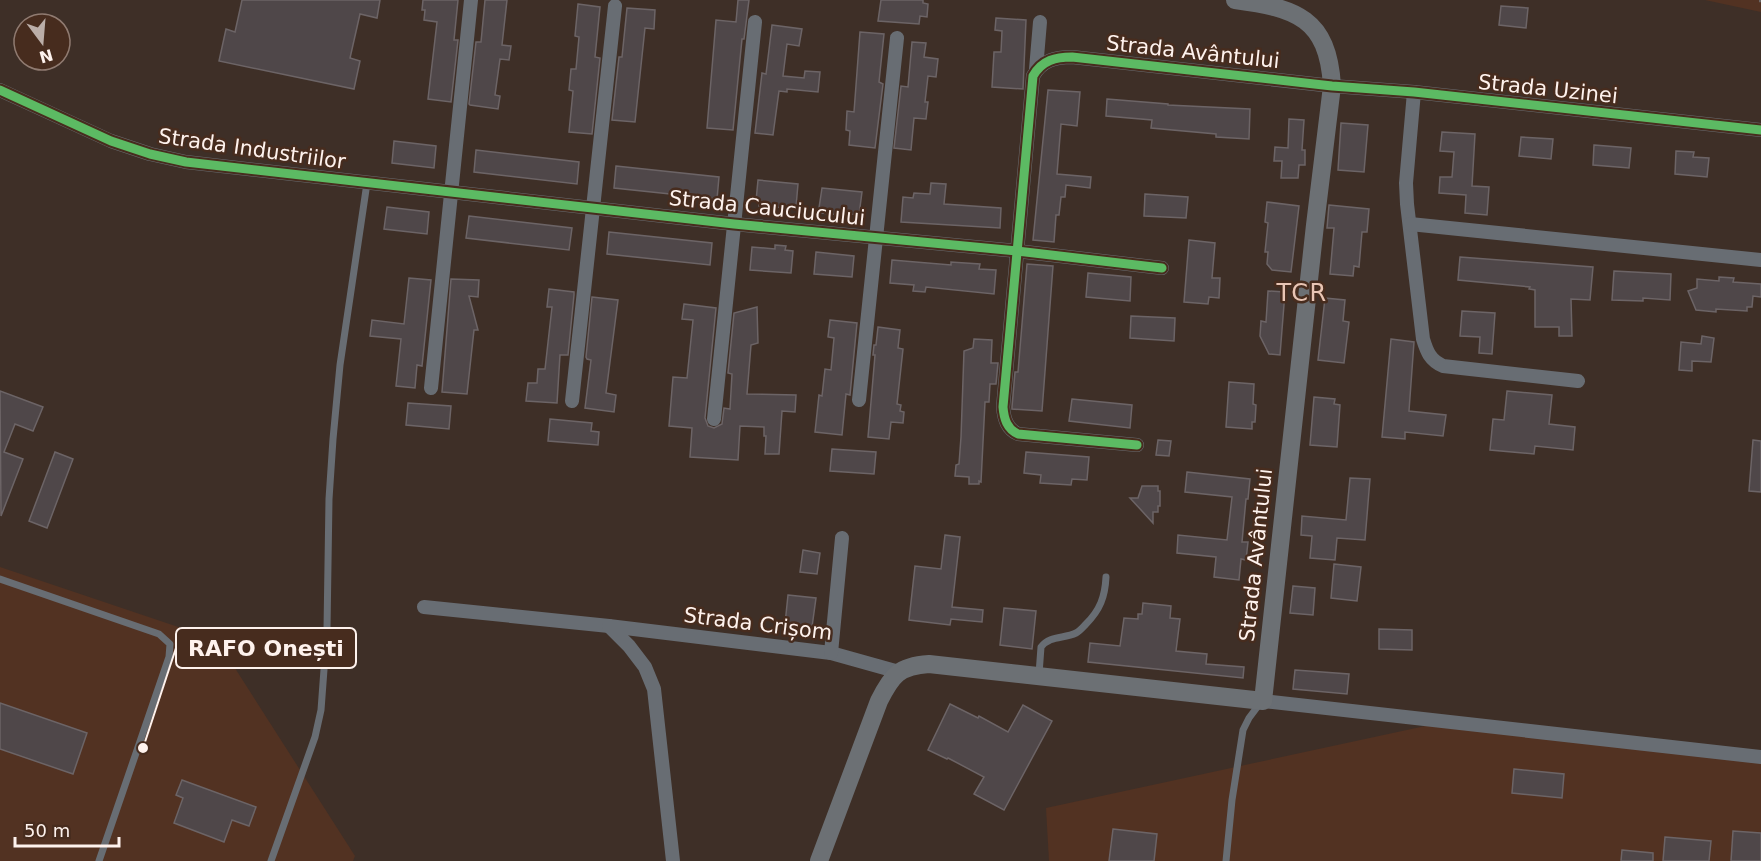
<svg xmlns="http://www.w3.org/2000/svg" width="1761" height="861" viewBox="0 0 1761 861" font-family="'DejaVu Sans',sans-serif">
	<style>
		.built { fill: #523222 }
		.building { fill: #4f4749; stroke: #6c6466; stroke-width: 1.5 }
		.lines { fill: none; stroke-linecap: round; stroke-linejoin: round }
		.lane { stroke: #686d73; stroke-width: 7 }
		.street { stroke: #686d73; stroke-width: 14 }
		.secondary { stroke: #6c7074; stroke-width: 18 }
		.rail { stroke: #6c6664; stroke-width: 4.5; stroke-dasharray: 10 10; stroke-linecap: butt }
		.cycleway-casing { stroke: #472c1e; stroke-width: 13 }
		.cycleway { stroke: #5cba63; stroke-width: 9 }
		.labels { text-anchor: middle; stroke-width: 5; stroke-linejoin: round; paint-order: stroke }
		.street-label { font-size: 21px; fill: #fef2ed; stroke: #472c1e }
		.quarter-label { font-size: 24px; letter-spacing: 1.5px; fill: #e9c5b4; stroke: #472c1e }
		.leader { fill: none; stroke: #fef2ed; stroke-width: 2 }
		.callout-dot { fill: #fef2ed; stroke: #472c1e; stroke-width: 2 }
		.callout { fill: #472c1e; stroke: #fef2ed; stroke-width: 2 }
		.callout-label { font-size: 22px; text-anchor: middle; font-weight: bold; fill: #fef2ed }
	</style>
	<rect width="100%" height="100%" fill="#3e2f27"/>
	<!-- built -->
	<g class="built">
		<polygon points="1705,0 1761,0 1761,12"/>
		<polygon points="0,567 217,640 355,856 353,861 0,861"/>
		<polygon points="1430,725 1761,760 1761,861 1049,861 1046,808"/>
	</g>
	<!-- building -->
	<g class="building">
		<polygon points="242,0 380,0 377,18 360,14 350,58 360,61 354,89 219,61 226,29 235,32"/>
		<polygon points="423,0 458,0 454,40 458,40 451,102 428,99 437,22 424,20 425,10 422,10"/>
		<polygon points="485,0 507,0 502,45 511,46 509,60 500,59 495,95 500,96 498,109 470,105 469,104 476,42 481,42"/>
		<polygon points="738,0 749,0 744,39 742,39 733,130 707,128 716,20 736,22"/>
		<polygon points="881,0 923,0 923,3 928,4 927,17 920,16 919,24 878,21"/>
		<polygon points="578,4 600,7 595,57 600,58 592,134 569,132 573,91 569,90 571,69 576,69 579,37 575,36"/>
		<polygon points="1501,6 1528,8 1526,28 1499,25"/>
		<polygon points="627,8 655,10 654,29 645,28 635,122 612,120 619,57 622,57"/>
		<polygon points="996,18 1026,20 1023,89 992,87 994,52 1001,52 1002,31 995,30"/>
		<polygon points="772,25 802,29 799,46 787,44 783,76 804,78 805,71 820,72 818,92 787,89 787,92 779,91 773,135 755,133 762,73 766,74"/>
		<polygon points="860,32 884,34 879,82 883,84 875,148 849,145 850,131 846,130 847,111 854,112"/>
		<polygon points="912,42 926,43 924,57 938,59 936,77 928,76 925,102 928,102 926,119 914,118 911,150 894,148 901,86 908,87"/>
		<polygon points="1048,90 1080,92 1077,126 1061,124 1057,174 1091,177 1090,188 1066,185 1065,197 1061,197 1059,215 1056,215 1054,242 1033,240"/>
		<polygon points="1107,99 1168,104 1168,105 1250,109 1249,139 1216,137 1216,134 1151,128 1152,120 1106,116"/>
		<polygon points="1289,119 1304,120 1302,150 1305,150 1305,165 1299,165 1298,178 1281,178 1282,161 1274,161 1275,147 1288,148"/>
		<polygon points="1341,123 1368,125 1364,172 1338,170"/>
		<polygon points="1442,132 1475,134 1472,186 1489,187 1487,215 1465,213 1466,195 1439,193 1440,177 1452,177 1454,152 1440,151"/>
		<polygon points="1521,137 1553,139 1551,159 1519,156"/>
		<polygon points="394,141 436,146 434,168 392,163"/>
		<polygon points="1594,145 1631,148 1629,168 1593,165"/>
		<polygon points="476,150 579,162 577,184 474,172"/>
		<polygon points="1676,151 1694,152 1693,157 1709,158 1707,177 1675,174"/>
		<polygon points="616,166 719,177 717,199 614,188"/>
		<polygon points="758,180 798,184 796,207 788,206 788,208 759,206 759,201 756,201"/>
		<polygon points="931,183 946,184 944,204 1001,208 1000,228 901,222 903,197 913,198 914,193 930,194"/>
		<polygon points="822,188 862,192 859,215 851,214 851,216 822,213 823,209 819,208"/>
		<polygon points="1145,194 1188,197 1186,218 1144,216"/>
		<polygon points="1267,202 1299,206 1291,272 1272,270 1267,264 1268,252 1265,252 1268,223 1265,222"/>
		<polygon points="1329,205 1369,209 1367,232 1362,232 1359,267 1354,266 1353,276 1330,274 1334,228 1327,228"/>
		<polygon points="387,207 429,212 427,234 384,229"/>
		<polygon points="469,216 572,228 569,250 466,238"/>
		<polygon points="609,232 712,243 710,265 607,254"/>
		<polygon points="1189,240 1215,243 1212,278 1220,278 1219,298 1209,297 1208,304 1184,302"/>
		<polygon points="775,245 786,246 785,250 793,251 791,273 750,270 752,247 775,249"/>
		<polygon points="816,252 854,256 852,277 814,274"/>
		<polygon points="1460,257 1593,267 1590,300 1571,299 1572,336 1559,336 1559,327 1535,327 1535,290 1529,289 1530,287 1458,280"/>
		<polygon points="892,260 951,265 951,262 980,264 979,269 996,270 994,294 926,287 925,292 913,291 914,285 890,283"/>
		<polygon points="1027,264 1053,266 1042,411 1012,409 1012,407 1015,372 1018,372"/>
		<polygon points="1614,271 1671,274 1670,300 1643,298 1643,301 1612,300"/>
		<polygon points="1088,273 1131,277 1130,301 1086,297"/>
		<polygon points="1719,277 1734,278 1733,282 1761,284 1761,297 1753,296 1752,307 1747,307 1747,311 1716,309 1716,312 1696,310 1688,291 1697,288 1697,279 1719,281"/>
		<polygon points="409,278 431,280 422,366 417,365 415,388 396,386 401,339 370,336 372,320 404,324"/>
		<polygon points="451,279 479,280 478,297 469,296 478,330 474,330 467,394 442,392"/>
		<polygon points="549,289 574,292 574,295 568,355 560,355 557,403 526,401 528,383 537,383 538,369 545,369 552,307 547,307"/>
		<polygon points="1268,291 1285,292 1280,355 1269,354 1260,336 1261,321 1266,322"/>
		<polygon points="592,297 618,300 606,393 616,395 614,412 585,408 591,360 587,359 586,357"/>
		<polygon points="1325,298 1345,300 1343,321 1349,322 1344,363 1318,360"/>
		<polygon points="684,304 716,308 705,418 708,426 714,428 722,424 724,408 730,409 732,374 728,373 734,313 757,307 758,343 751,345 747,394 796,395 795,412 782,411 779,454 765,454 766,436 764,436 764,427 740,426 738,460 690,457 692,428 669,426 673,377 687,378 693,320 682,319"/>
		<polygon points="1462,311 1495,313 1492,354 1479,353 1480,337 1460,336"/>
		<polygon points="1131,316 1175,318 1174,341 1130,338"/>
		<polygon points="830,320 857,323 850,395 846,394 842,435 815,432 819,395 822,396 825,369 831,370 834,338 828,337"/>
		<polygon points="878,327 900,330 898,348 903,349 897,404 901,405 900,411 904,412 903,423 891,422 889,439 868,437 875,355 873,355 874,345 876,345"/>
		<polygon points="1702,336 1714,338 1711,362 1692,361 1692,371 1679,370 1681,342 1701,344"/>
		<polygon points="974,339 992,340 991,363 998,363 996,384 990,384 989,402 985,402 981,482 979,481 979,484 969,484 969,477 955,476 956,465 959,464 961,437 964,351 973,348"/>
		<polygon points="1391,339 1414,342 1409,411 1446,415 1443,436 1405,432 1405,439 1382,437"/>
		<polygon points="1229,382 1254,384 1253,404 1256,405 1255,422 1252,422 1252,429 1226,427"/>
		<polygon points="0,391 43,407 33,431 15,424 4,452 23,459 1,516"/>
		<polygon points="1507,391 1552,395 1549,424 1575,427 1573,450 1535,446 1534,454 1490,450 1493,419 1504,420"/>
		<polygon points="1314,397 1335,399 1334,404 1340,405 1337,447 1310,445"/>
		<polygon points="1072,399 1132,405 1130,428 1069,421"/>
		<polygon points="408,403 451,406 449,429 406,425"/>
		<polygon points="550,419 592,423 591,431 599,432 598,445 548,441"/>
		<polygon points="1158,440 1171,441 1169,456 1156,455"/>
		<polygon points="1753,440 1761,441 1761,492 1749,491"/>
		<polygon points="832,449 876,452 874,474 830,471"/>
		<polygon points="55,452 73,459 47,528 29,521"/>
		<polygon points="1026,452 1089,457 1087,480 1072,479 1071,485 1040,483 1041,475 1024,473"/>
		<polygon points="1187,472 1250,479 1248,499 1246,499 1242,542 1248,542 1246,560 1241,559 1239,580 1214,577 1216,557 1177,553 1178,535 1227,540 1232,497 1185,492"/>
		<polygon points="1350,478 1370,479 1365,540 1337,538 1335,560 1310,558 1312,536 1301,535 1302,516 1346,520"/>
		<polygon points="1142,486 1158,486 1158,491 1160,491 1160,506 1158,506 1158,512 1153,512 1153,523 1130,498 1138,498"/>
		<polygon points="945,535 960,537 952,607 983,610 982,622 951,619 950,625 909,620 915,566 941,569"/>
		<polygon points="803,550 820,553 817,574 800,572"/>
		<polygon points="1334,564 1361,567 1357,601 1331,598"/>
		<polygon points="1293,586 1315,588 1313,615 1290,613"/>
		<polygon points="788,595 816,598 812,627 785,624"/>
		<polygon points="1143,603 1171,606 1170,618 1180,619 1176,651 1207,654 1206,664 1244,667 1243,678 1088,662 1090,643 1120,646 1124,618 1138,619 1138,614 1142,614"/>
		<polygon points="1004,608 1036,611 1032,649 1000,645"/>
		<polygon points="1379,629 1412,630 1412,650 1379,649"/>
		<polygon points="1295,670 1349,674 1347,694 1293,689"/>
		<polygon points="0,703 87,733 73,774 0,749"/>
		<polygon points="950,704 978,718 979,716 1008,732 1023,705 1052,721 1004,810 974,794 984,777 948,758 947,759 928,750"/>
		<polygon points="1514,769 1564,774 1562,798 1512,793"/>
		<polygon points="182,780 256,807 249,826 232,820 224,842 174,823 183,798 176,795"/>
		<polygon points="1113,829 1157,834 1154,861 1109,861"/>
		<polygon points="1733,831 1761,833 1761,861 1731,861"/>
		<polygon points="1665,837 1711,841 1709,861 1663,861"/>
		<polygon points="1622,850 1653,853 1653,861 1621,861"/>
	</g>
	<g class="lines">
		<!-- lane -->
		<g class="lane">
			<polyline points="0,579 159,634 170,644 169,657 99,861"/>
			<path d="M1039,674L1041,647C1050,635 1064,639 1076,633C1080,631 1083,627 1086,624C1100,610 1105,597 1106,577"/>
			<polyline points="271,861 315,737 321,710 327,629 329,499 333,439 340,365 367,183"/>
			<polyline points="1226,861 1232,800 1243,730 1249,718 1261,702"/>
		</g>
		<!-- street -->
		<g class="street">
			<polyline points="1036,69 1040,22"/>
			<polyline points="0,90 111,141 150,154 186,162 734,224 1017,251 1162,268"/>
			<path d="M1414,92L1406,183L1407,204L1423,339C1427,352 1430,360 1443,366L1578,381"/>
			<polyline points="1410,224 1761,260"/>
			<polyline points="431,388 471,0"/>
			<polyline points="859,400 897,38"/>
			<polyline points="572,401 615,6"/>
			<polyline points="714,419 755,22"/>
			<path d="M1137,445L1018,434C1007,429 1004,419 1003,407L1033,76C1042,60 1056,57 1072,57L1332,86L1414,92L1761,130"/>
			<polyline points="424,607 609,626 831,653 899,672"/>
			<polyline points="609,626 629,646 645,667 654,689 673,861"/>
			<polyline points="831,653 842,538"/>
			<polyline points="1263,701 1761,757"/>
		</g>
		<!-- secondary -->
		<path class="secondary" d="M819,861L879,701C892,675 899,666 929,664L1263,701L1315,225L1332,86C1328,18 1296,8 1235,0"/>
		<!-- rail -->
		<polyline class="rail" points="1759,0 1761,0"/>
		<!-- cycleway casing -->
		<g class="cycleway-casing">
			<g id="cycleway">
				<polyline points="0,90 111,141 150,154 186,162 734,224 1017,251 1162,268"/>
				<path d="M1137,445L1018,434C1007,429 1004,419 1003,407L1033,76C1042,60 1056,57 1072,57L1332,86L1414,92L1761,130"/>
			</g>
		</g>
		<!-- cycleway -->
		<use href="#cycleway" class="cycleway"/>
	</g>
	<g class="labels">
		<!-- street labels -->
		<g class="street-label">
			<text transform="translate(1193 52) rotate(6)" y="7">Strada Avântului</text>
			<text transform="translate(1548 89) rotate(6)" y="7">Strada Uzinei</text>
			<text transform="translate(252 149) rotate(8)" y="7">Strada Industriilor</text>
			<text transform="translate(767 208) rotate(6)" y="7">Strada Cauciucului</text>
			<text transform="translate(1256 555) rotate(-84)" y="7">Strada Avântului</text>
			<text transform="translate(758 624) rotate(7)" y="7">Strada Crișom</text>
		</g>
		<!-- quarter labels -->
		<g class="quarter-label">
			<text x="1302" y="301">TCR</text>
		</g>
	</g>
	<!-- callouts -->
	<path class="leader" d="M143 748L176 648"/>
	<circle class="callout-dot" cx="143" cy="748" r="6"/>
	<rect class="callout" x="176" y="628" width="180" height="40" rx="6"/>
	<g class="callout-label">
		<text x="266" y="656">RAFO Onești</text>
	</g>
	<!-- north arrow -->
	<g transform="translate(42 42) rotate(164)"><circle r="28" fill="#472c1e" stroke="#907b71" stroke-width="1.5"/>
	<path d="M0-4.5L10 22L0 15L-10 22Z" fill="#bbaea8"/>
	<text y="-9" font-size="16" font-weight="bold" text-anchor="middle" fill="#fef2ed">N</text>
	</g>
	<!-- scale -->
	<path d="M15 837v9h104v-9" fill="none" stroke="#fef2ed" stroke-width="3"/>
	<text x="24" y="837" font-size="18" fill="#fef2ed" stroke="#472c1e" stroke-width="4.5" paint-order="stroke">50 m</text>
</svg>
